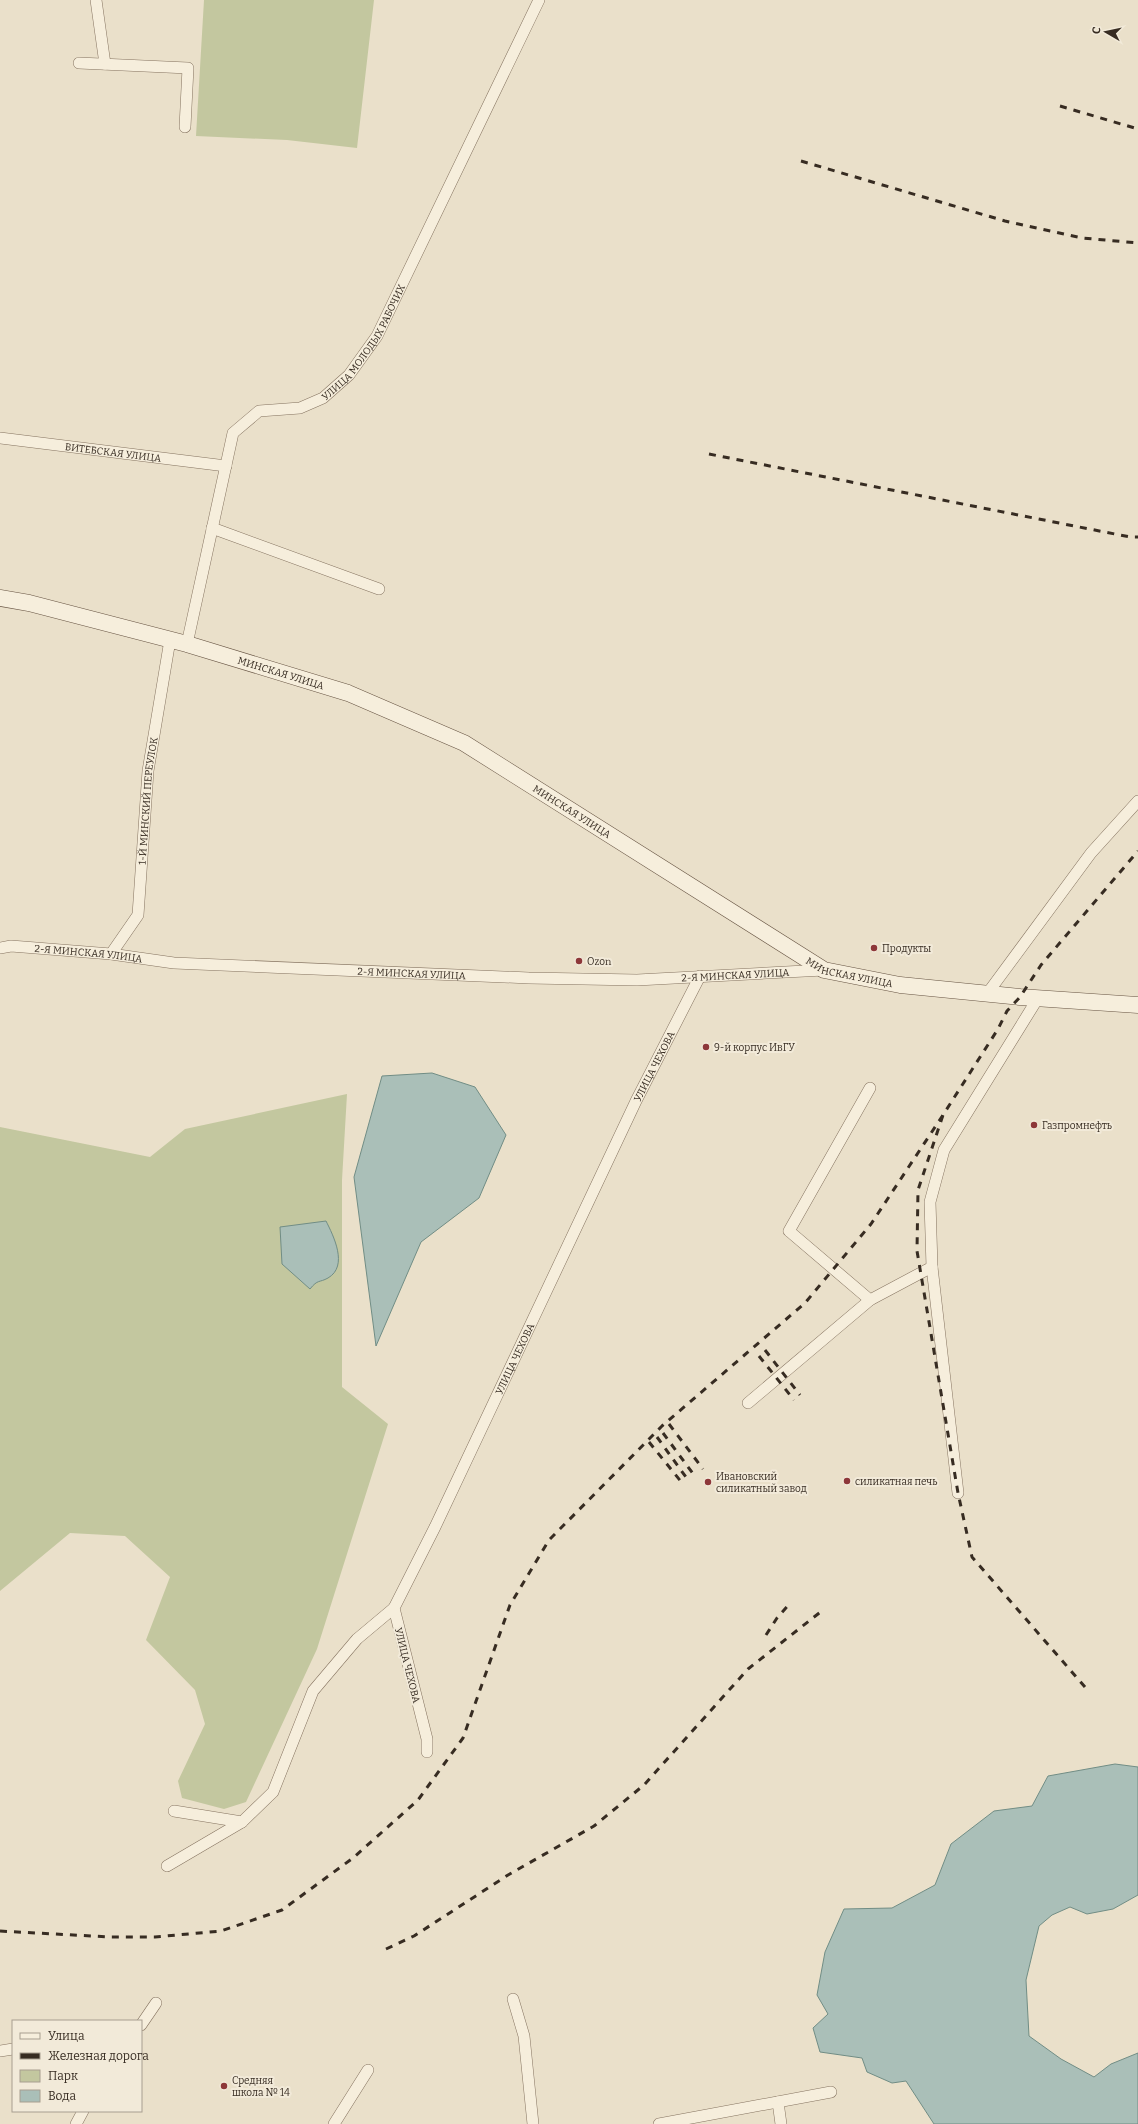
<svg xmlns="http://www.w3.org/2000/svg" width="1138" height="2124" viewBox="0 0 1138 2124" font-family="Bitter,serif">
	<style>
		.green { fill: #c3c79f }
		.water { fill: #aabfb8; stroke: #718d85 }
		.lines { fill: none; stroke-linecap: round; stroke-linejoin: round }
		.street-casing { stroke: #857360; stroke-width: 12 }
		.secondary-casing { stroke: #675443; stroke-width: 17 }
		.street { stroke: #f6eedc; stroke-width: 11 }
		.secondary { stroke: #f6eedc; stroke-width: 16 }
		.rail { stroke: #372c22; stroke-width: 3; stroke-dasharray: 7 7; stroke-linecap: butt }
		.poi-dot { fill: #8d3739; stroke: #f2ead9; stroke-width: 1.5 }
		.labels { text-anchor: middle; stroke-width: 4; stroke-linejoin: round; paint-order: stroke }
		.street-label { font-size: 10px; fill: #372c22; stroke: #f2ead9 }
		.poi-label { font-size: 10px; fill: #372c22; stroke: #f2ead9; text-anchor: start }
	</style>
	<rect width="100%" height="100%" fill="#eae0ca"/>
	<!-- green -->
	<g class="green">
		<polygon points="204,0 374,0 357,148 287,140 196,136"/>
		<polygon points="347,1094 342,1180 342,1387 388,1424 317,1649 246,1802 224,1809 182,1798 178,1781 205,1724 195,1690 146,1640 170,1577 125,1536 70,1533 0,1591 0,1127 150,1157 185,1129"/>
	</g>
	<!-- water -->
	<g class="water">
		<polygon points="432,1073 475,1087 506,1135 479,1198 421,1242 376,1346 354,1177 382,1076"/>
		<path d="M326,1221C333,1235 349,1266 328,1278C319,1283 318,1279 310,1289L282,1264L280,1227Z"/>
		<polygon points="1115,1764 1138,1767 1138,1895 1113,1909 1087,1914 1070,1907 1052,1915 1039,1926 1026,1980 1029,2036 1061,2059 1094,2077 1111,2064 1138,2053 1138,2124 934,2124 906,2081 892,2083 867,2072 862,2058 820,2052 813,2028 828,2014 817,1995 825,1952 844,1909 892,1908 935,1885 951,1844 994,1811 1032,1806 1048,1776"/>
	</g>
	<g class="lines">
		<!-- street casing -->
		<g class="street-casing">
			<g id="street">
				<polyline points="96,0 105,64"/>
				<polyline points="79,63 188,68 185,127"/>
				<path id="s1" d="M0,438L226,466"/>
				<polyline points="212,528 379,589"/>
				<path id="s2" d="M187,644L233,433L259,411L300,408L323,398L349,375L377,336L539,0"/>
				<path id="s3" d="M0,948L11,946L111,954L174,963L529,978L637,980L824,970"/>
				<path id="s4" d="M111,954L138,915L148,771L170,640"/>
				<polyline points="987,994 1091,853 1138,801"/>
				<polyline points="870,1088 789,1231 870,1300 932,1267"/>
				<polyline points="748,1403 870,1300"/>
				<polyline points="958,1493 932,1267 930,1202 944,1150 1038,998"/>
				<path id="s5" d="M427,1752V1739L394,1608L435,1527L636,1101L700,976"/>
				<polyline points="174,1811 242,1822 273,1792 313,1691 357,1639 394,1608"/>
				<polyline points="167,1866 242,1822"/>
				<polyline points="513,1999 524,2036 533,2124"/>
				<polyline points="141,2025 156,2003"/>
				<polyline points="0,2051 13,2049"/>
				<polyline points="778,2102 781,2124"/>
				<polyline points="76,2124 83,2111"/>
				<polyline points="334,2124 368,2070"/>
				<polyline points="659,2124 831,2092"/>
			</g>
		</g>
		<!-- secondary casing -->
		<g class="secondary-casing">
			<g id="secondary">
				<path id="s6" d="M0,598L29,603L187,644L348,693L464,743L824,970L900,985L1020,997L1138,1005"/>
			</g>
		</g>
		<!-- street -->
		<use href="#street" class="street"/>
		<!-- secondary -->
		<use href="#secondary" class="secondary"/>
		<!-- rail -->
		<g class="rail">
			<polyline points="1060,106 1138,129"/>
			<polyline points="801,161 1005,221 1082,238 1138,243"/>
			<polyline points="709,454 1130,537 1138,537"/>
			<polyline points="765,1350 800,1395"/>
			<polyline points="759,1356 794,1400"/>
			<polyline points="669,1424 703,1469"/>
			<polyline points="663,1433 694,1475"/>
			<polyline points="657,1437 688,1480"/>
			<polyline points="649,1442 683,1484"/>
			<polyline points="766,1635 777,1618 791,1602"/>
			<polyline points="1085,1687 972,1557 958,1493 917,1251 918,1190 943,1115 998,1029 1007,1011 1020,997 1041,965 1138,851"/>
			<polyline points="0,1931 111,1937 155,1937 221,1931 282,1910 353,1858 418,1800 463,1738 510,1605 549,1540 662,1426 805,1303 871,1224 943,1115"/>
			<polyline points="386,1949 414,1936 508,1875 594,1826 644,1785 748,1669 823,1610"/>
		</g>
	</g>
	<!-- markers -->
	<g class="poi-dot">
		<circle cx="874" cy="948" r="4"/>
		<circle cx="579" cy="961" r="4"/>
		<circle cx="706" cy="1047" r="4"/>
		<circle cx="1034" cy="1125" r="4"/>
		<circle cx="847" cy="1481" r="4"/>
		<circle cx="708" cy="1482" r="4"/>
		<circle cx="224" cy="2086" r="4"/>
	</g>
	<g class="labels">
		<!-- street labels -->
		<g class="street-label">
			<text dy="4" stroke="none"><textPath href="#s2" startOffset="386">УЛИЦА МОЛОДЫХ РАБОЧИХ</textPath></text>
			<text dy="4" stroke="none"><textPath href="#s1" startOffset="114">ВИТЕБСКАЯ УЛИЦА</textPath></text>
			<text dy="4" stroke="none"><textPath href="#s6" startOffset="291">МИНСКАЯ УЛИЦА</textPath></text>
			<text dy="4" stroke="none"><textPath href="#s4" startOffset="162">1-Й МИНСКИЙ ПЕРЕУЛОК</textPath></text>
			<text dy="4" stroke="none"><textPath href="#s6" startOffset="615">МИНСКАЯ УЛИЦА</textPath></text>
			<text dy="4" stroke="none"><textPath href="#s3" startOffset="89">2-Я МИНСКАЯ УЛИЦА</textPath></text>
			<text dy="4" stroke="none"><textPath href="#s6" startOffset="938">МИНСКАЯ УЛИЦА</textPath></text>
			<text dy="4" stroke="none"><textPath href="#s3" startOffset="413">2-Я МИНСКАЯ УЛИЦА</textPath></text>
			<text dy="4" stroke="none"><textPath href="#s3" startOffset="737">2-Я МИНСКАЯ УЛИЦА</textPath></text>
			<text dy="4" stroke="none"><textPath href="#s5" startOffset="749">УЛИЦА ЧЕХОВА</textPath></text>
			<text dy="4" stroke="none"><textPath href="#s5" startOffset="425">УЛИЦА ЧЕХОВА</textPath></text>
			<text transform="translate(408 1665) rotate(76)" y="4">УЛИЦА ЧЕХОВА</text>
		</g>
		<!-- poi labels -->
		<g class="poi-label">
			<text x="882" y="952">Продукты</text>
			<text x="587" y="965">Ozon</text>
			<text x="714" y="1051">9-й корпус ИвГУ</text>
			<text x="1042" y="1129">Газпромнефть</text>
			<text x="716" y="1480">Ивановский<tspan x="716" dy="12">силикатный завод</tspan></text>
			<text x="855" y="1485">силикатная печь</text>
			<text x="232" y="2084">Средняя<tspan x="232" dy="12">школа № 14</tspan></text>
		</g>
	</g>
	<!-- legend -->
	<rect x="12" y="2020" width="130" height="92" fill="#f2ead9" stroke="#a79e90"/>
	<rect x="20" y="2033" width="20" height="6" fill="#f6eedc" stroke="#a79e90"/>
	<text x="48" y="2040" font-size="12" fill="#372c22">Улица</text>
	<rect x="20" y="2053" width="20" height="6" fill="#372c22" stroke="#a79e90"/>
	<text x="48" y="2060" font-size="12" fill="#372c22">Железная дорога</text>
	<rect x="20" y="2070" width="20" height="12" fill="#c3c79f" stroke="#a79e90"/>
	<text x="48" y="2080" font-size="12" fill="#372c22">Парк</text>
	<rect x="20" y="2090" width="20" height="12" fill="#aabfb8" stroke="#a79e90"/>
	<text x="48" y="2100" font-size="12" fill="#372c22">Вода</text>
	<!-- north arrow -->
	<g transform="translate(1106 32) rotate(279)" stroke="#f2ead9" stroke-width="3" paint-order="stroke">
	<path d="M0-3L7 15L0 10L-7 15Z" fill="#372c22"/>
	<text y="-6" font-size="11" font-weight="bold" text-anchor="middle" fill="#372c22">С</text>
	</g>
</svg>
